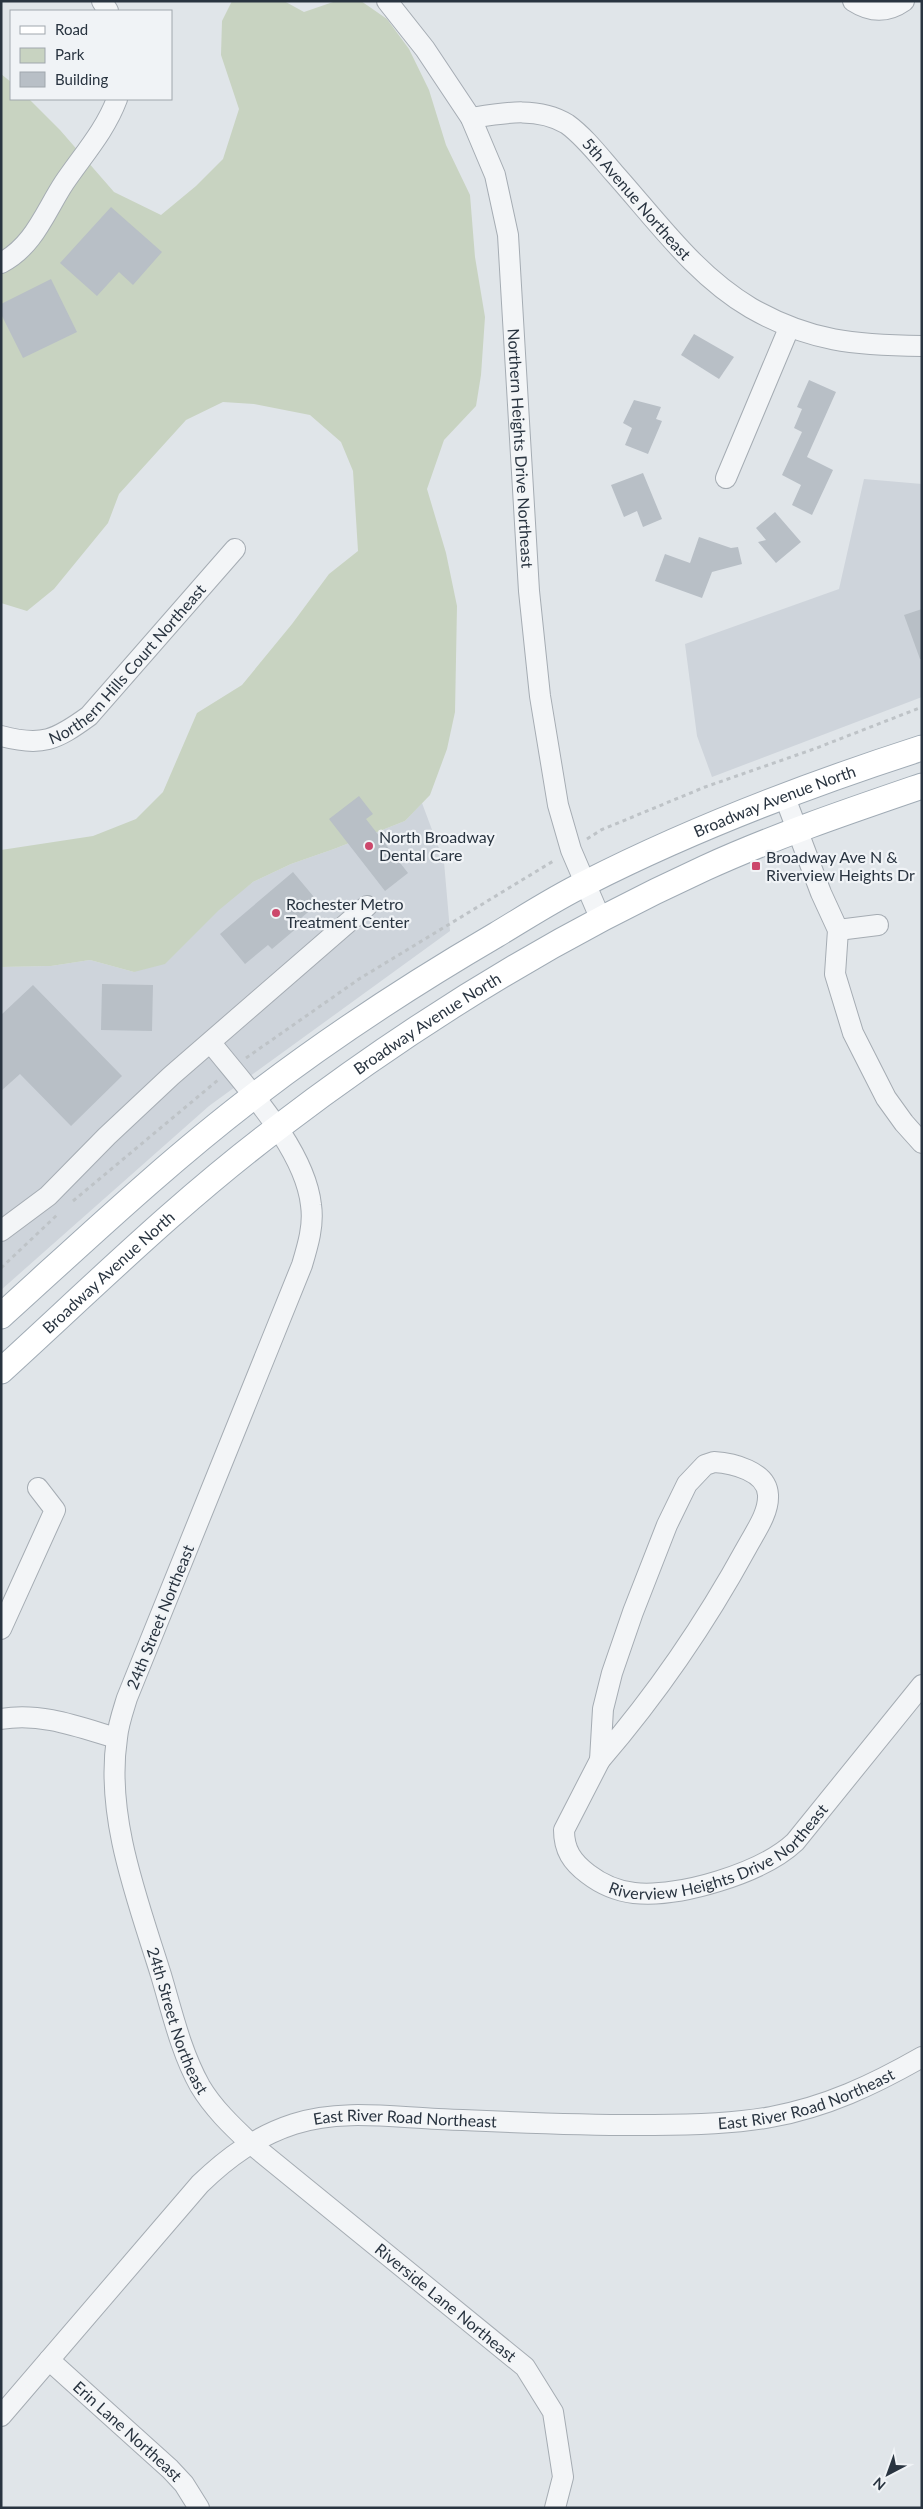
<svg xmlns="http://www.w3.org/2000/svg" width="923" height="2509" viewBox="0 0 923 2509" font-family="Lato,sans-serif">
	<style>
		.built { fill: #ced4db }
		.green { fill: #c8d3c1 }
		.building { fill: #b8bfc6 }
		.lines { fill: none; stroke-linecap: round; stroke-linejoin: round }
		.minor-casing { stroke: #a5acb3; stroke-width: 22 }
		.major-casing { stroke: #a0abb5; stroke-width: 27 }
		.path { stroke: #bec3c7; stroke-width: 3; stroke-dasharray: 4 4; stroke-linecap: butt }
		.minor { stroke: #f3f5f7; stroke-width: 20 }
		.major { stroke: #fff; stroke-width: 25 }
		.poi-dot { fill: #cc476b; stroke: #f0f3f6; stroke-width: 2 }
		.labels { text-anchor: middle; stroke-width: 4.5; stroke-linejoin: round; paint-order: stroke }
		.street-label { font-size: 16px; fill: #293440; stroke: #f0f3f6 }
		.poi-label { font-size: 16px; fill: #293440; stroke: #f0f3f6; text-anchor: start }
	</style>
	<rect width="100%" height="100%" fill="#e0e5e9"/>
	<!-- built -->
	<g class="built">
		<polygon points="864,479 922,484 922,697 712,777 697,736 685,644 839,589"/>
		<polygon points="422,803 444,862 450,931 209,1106 1,1290 1,967 51,966 90,960 134,972 253,882 291,864 334,849 405,821"/>
	</g>
	<!-- green -->
	<polygon class="green" points="232,1 284,1 304,12 336,1 361,1 387,19 409,49 429,90 446,145 470,195 475,257 485,317 481,375 476,406 444,440 427,489 446,553 457,606 455,712 447,749 430,795 405,821 334,849 291,864 253,882 219,910 165,964 134,972 90,960 51,966 1,967 1,850 93,836 136,819 163,792 197,713 242,685 292,624 329,574 358,551 353,471 341,442 310,415 254,404 223,402 186,420 119,494 108,523 54,589 27,611 1,603 1,74 11,82 11,99 29,99 60,130 114,192 161,215 196,186 223,159 239,109 221,55 222,21"/>
	<!-- building -->
	<g class="building">
		<polygon points="111,207 162,252 133,285 119,272 97,296 60,263"/>
		<polygon points="51,279 77,332 23,358 1,314 1,304"/>
		<polygon points="694,334 734,357 719,379 681,355"/>
		<polygon points="809,380 836,392 807,457 833,470 812,515 792,505 801,485 782,475 802,432 794,428 802,409 797,407"/>
		<polygon points="634,400 661,407 656,419 662,421 648,454 625,445 632,428 623,423"/>
		<polygon points="643,473 662,519 643,527 637,511 624,517 611,485"/>
		<polygon points="775,512 801,542 776,563 758,542 766,540 756,528"/>
		<polygon points="699,537 731,548 738,547 742,564 712,572 702,598 655,581 665,554 690,563"/>
		<polygon points="922,609 922,659 920,659 904,615"/>
		<polygon points="359,796 373,814 366,819 408,873 385,891 329,819"/>
		<polygon points="293,872 319,903 295,923 298,927 272,949 268,945 245,964 220,934"/>
		<polygon points="102,984 153,985 152,1031 101,1030"/>
		<polygon points="33,985 122,1076 71,1126 20,1074 1,1091 1,1015"/>
	</g>
	<g class="lines">
		<!-- minor casing -->
		<g class="minor-casing">
			<g id="minor">
				<polyline points="102,1 108,11"/>
				<path id="s1" d="M387,1L425,49L471,118L495,175L508,235L529,591L540,696L558,805L571,850L601,920"/>
				<path d="M853,1C870,12 887,13 904,1"/>
				<path id="s2" d="M471,118C502,113 538,106 567,124C585,137 600,157 614,173C657,221 695,275 751,308C811,342 855,345 922,346"/>
				<path d="M1,263C34,246 45,212 64,183C83,155 105,131 117,99"/>
				<polyline points="726,478 789,328"/>
				<path id="s3" d="M1,736C42,747 56,740 89,716L235,549"/>
				<polyline points="784,795 821,893 838,930 835,974 853,1033 886,1098 904,1123 922,1143"/>
				<polyline points="838,930 878,925"/>
				<path id="s4" d="M211,1043C245,1086 305,1149 311,1205C314,1225 308,1245 302,1265L127,1698C123,1711 118,1725 117,1738C105,1817 138,1901 161,1975C172,2012 181,2052 200,2086C213,2108 232,2126 250,2143L525,2367L553,2412L563,2477L555,2508"/>
				<polyline points="1,1231 48,1196 107,1136 171,1076 367,906"/>
				<path d="M714,1462C732,1463 767,1471 768,1495C769,1513 755,1532 747,1547C706,1622 656,1695 600,1760L603,1709L612,1673L633,1612L667,1525L687,1484L705,1465Z"/>
				<polyline points="1,1629 55,1510 38,1488"/>
				<path d="M1,1719C41,1712 79,1727 116,1738"/>
				<path id="s5" d="M600,1760L564,1830C564,1850 572,1862 588,1874C601,1884 617,1891 634,1893C679,1898 762,1873 795,1842L922,1685"/>
				<path id="s6" d="M49,2360L170,2469L184,2484L199,2508"/>
				<path id="s7" d="M1,2416L200,2184C228,2157 257,2136 294,2124C340,2109 391,2117 438,2119C510,2122 582,2126 654,2125C693,2125 733,2124 771,2117C826,2107 873,2085 922,2057"/>
			</g>
		</g>
		<!-- major casing -->
		<g class="major-casing">
			<g id="major">
				<path id="s8" d="M1,1316C84,1241 165,1164 254,1096C331,1037 412,984 496,935C526,917 555,898 586,883C694,828 807,785 922,748"/>
				<path id="s9" d="M1,1371C92,1288 181,1200 280,1126C411,1026 554,937 705,868C775,836 849,811 922,786"/>
			</g>
		</g>
		<!-- path -->
		<g class="path">
			<polyline points="587,839 601,830 705,787 814,749 922,707"/>
			<polyline points="246,1058 359,979 555,860"/>
			<polyline points="73,1201 218,1080"/>
			<polyline points="1,1268 57,1215"/>
		</g>
		<!-- minor -->
		<use href="#minor" class="minor"/>
		<!-- major -->
		<use href="#major" class="major"/>
	</g>
	<!-- markers -->
	<g class="poi-dot">
		<circle cx="369" cy="846" r="5"/>
		<rect x="751" y="861" width="10" height="10" rx="2.5"/>
		<circle cx="276" cy="913" r="5"/>
	</g>
	<g class="labels">
		<!-- street labels -->
		<g class="street-label">
			<text dy="6" stroke="none"><textPath href="#s2" startOffset="201">5th Avenue Northeast</textPath></text>
			<text dy="6" stroke="none"><textPath href="#s1" startOffset="481">Northern Heights Drive Northeast</textPath></text>
			<text dy="6" stroke="none"><textPath href="#s3" startOffset="158">Northern Hills Court Northeast</textPath></text>
			<text dy="6" stroke="none"><textPath href="#s8" startOffset="936">Broadway Avenue North</textPath></text>
			<text dy="6" stroke="none"><textPath href="#s9" startOffset="551">Broadway Avenue North</textPath></text>
			<text dy="6" stroke="none"><textPath href="#s9" startOffset="146">Broadway Avenue North</textPath></text>
			<text transform="translate(160 1617) rotate(-68)" y="6">24th Street Northeast</text>
			<text dy="6" stroke="none"><textPath href="#s5" startOffset="278">Riverview Heights Drive Northeast</textPath></text>
			<text dy="6" stroke="none"><textPath href="#s4" startOffset="1054">24th Street Northeast</textPath></text>
			<text dy="6" stroke="none"><textPath href="#s7" startOffset="935">East River Road Northeast</textPath></text>
			<text dy="6" stroke="none"><textPath href="#s7" startOffset="530">East River Road Northeast</textPath></text>
			<text dy="6" stroke="none"><textPath href="#s4" startOffset="1452">Riverside Lane Northeast</textPath></text>
			<text dy="6" stroke="none"><textPath href="#s6" startOffset="106">Erin Lane Northeast</textPath></text>
		</g>
		<!-- poi labels -->
		<g class="poi-label">
			<text x="379" y="843">North Broadway<tspan x="379" dy="18">Dental Care</tspan></text>
			<text x="766" y="863">Broadway Ave N &amp;<tspan x="766" dy="18">Riverview Heights Dr</tspan></text>
			<text x="286" y="910">Rochester Metro<tspan x="286" dy="18">Treatment Center</tspan></text>
		</g>
	</g>
	<!-- border -->
	<rect width="923" height="2509" fill="none" stroke="#293440" stroke-width="5"/>
	<!-- legend -->
	<rect x="10" y="10" width="162" height="90" fill="#f0f3f6" stroke="#a0a7ad"/>
	<rect x="20" y="26" width="25" height="8" fill="#ffffff" stroke="#a0a7ad"/>
	<text x="55" y="35" font-size="15" fill="#293440">Road</text>
	<rect x="20" y="48" width="25" height="15" fill="#c8d3c1" stroke="#a0a7ad"/>
	<text x="55" y="60" font-size="15" fill="#293440">Park</text>
	<rect x="20" y="72" width="25" height="15" fill="#b8bfc6" stroke="#a0a7ad"/>
	<text x="55" y="85" font-size="15" fill="#293440">Building</text>
	<!-- north arrow -->
	<g transform="translate(888 2474) rotate(221)" stroke="#f0f3f6" stroke-width="4" paint-order="stroke">
	<path d="M0-4L9 19L0 12L-9 19Z" fill="#293440"/>
	<text y="-8" font-size="14" font-weight="bold" text-anchor="middle" fill="#293440">N</text>
	</g>
</svg>
